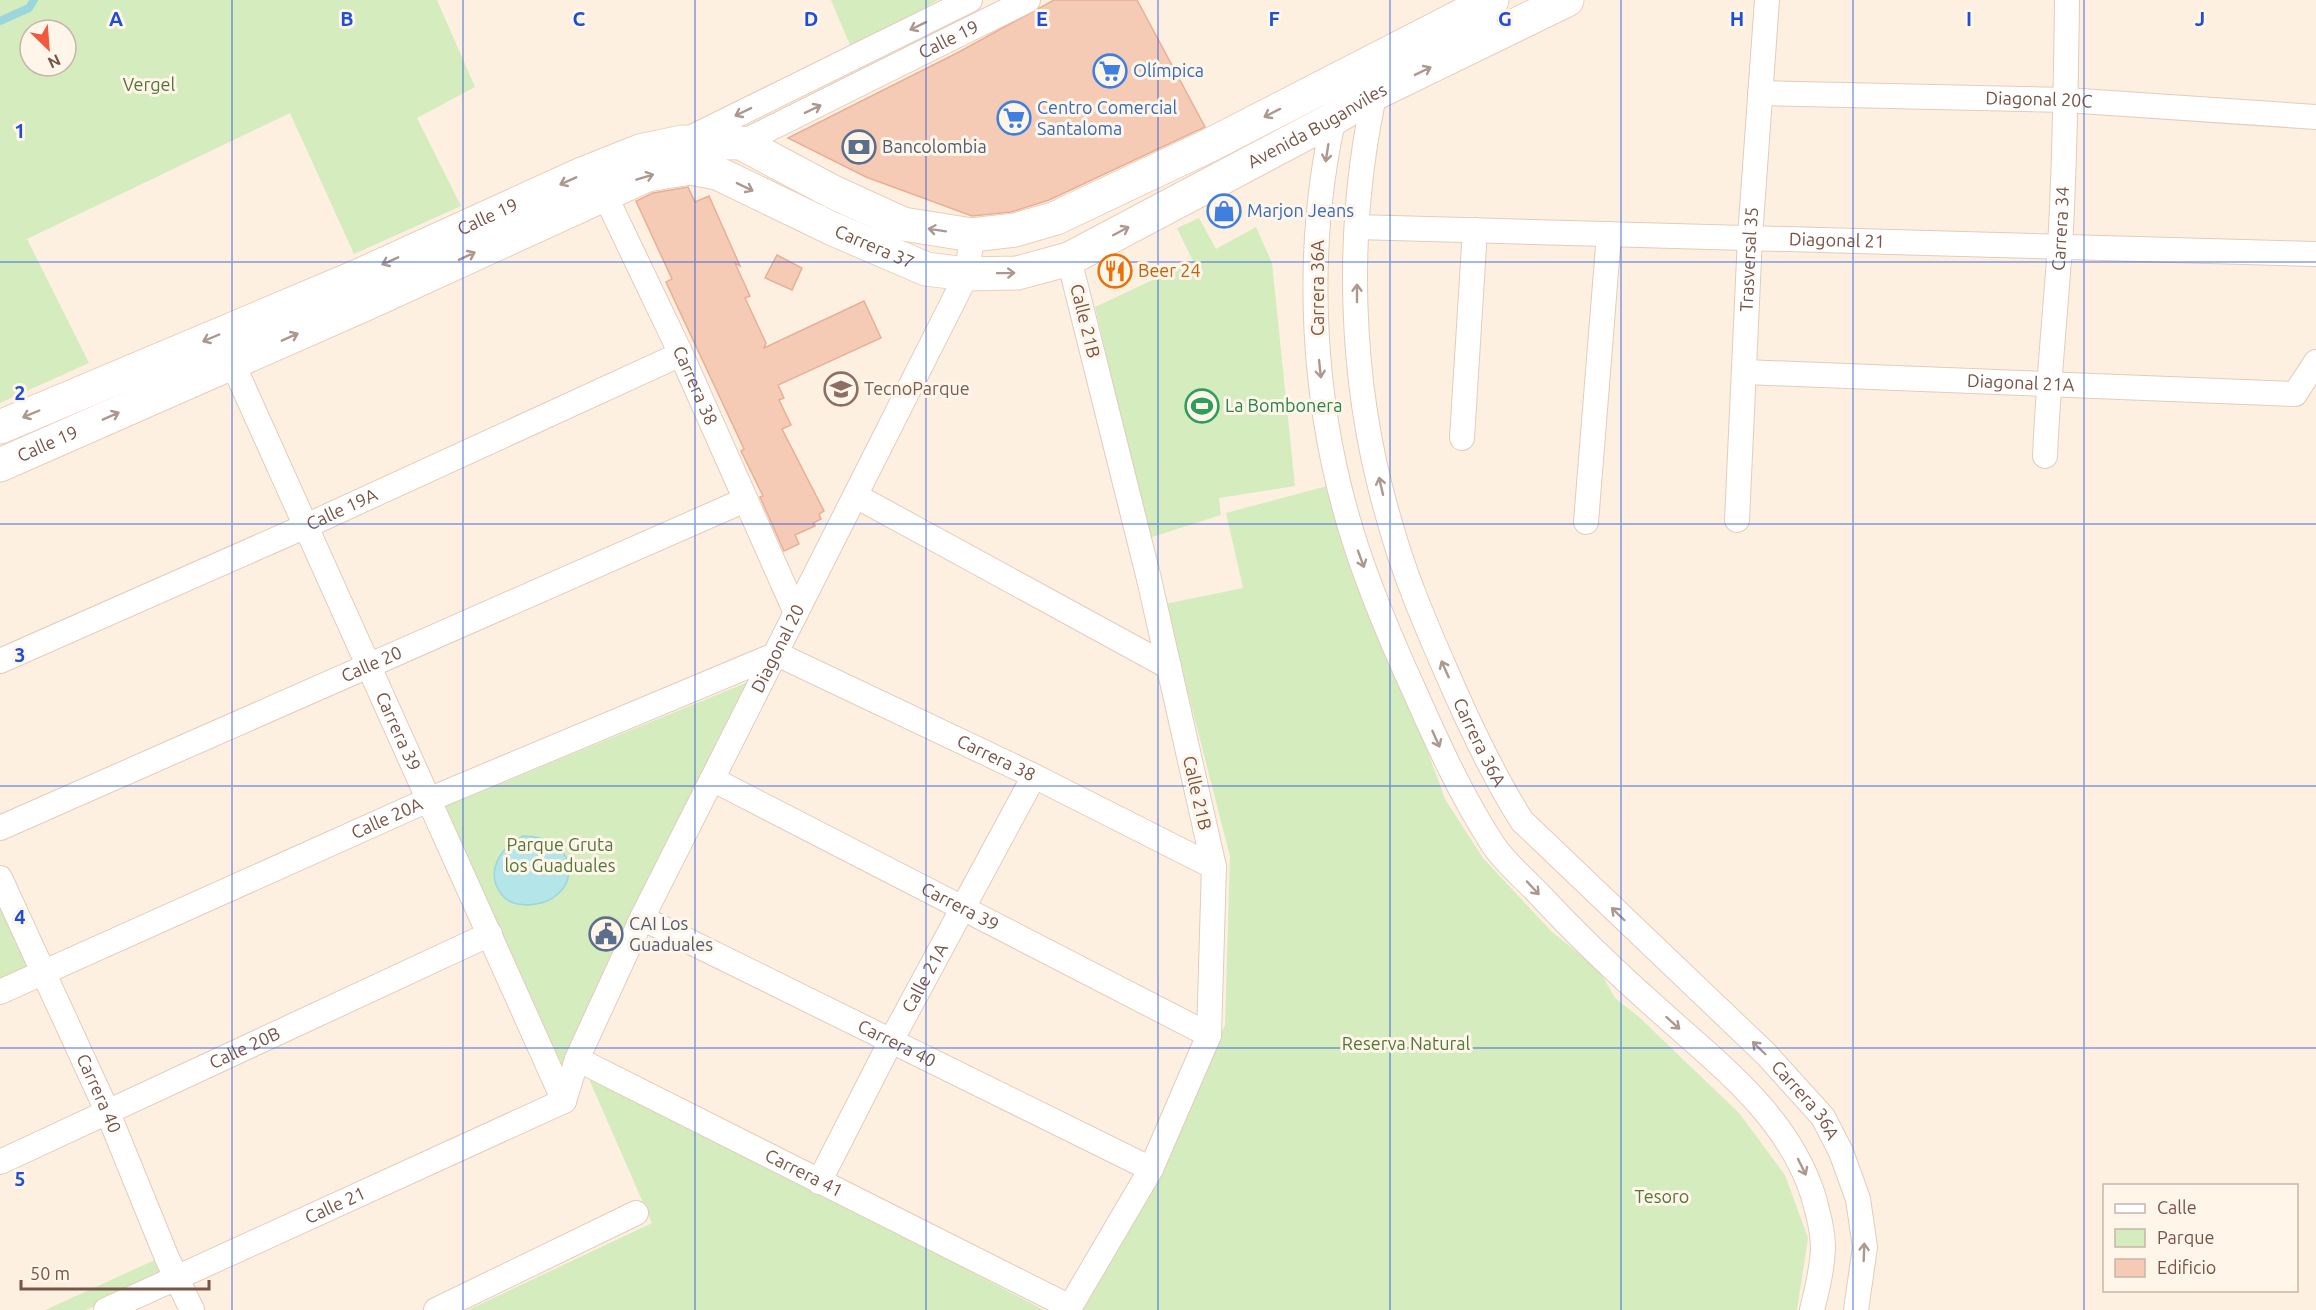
<svg xmlns="http://www.w3.org/2000/svg" width="2316" height="1310" viewBox="0 0 2316 1310" font-family="Ubuntu,sans-serif">
	<style>
		.green { fill: #d4ecbe; fill-rule: evenodd }
		.water { fill: #b4e5e8; stroke: #9ad6db; stroke-width: 1.5 }
		.lines { fill: none; stroke-linecap: round; stroke-linejoin: round }
		.stream { stroke: #9ad6db; stroke-width: 8 }
		.building { fill: #f5cbb6; stroke: #e9af96; stroke-width: 1.5 }
		.minor-casing { stroke: #e3ccbc; stroke-width: 26 }
		.secondary-casing { stroke: #eacebb; stroke-width: 35 }
		.minor { stroke: #fff; stroke-width: 24 }
		.secondary { stroke: #fff; stroke-width: 33 }
		.oneway { stroke: #ad9890 }
		.grid { fill: none; stroke: #1d4ed8; stroke-width: 1.5; stroke-opacity: 0.55 }
		.labels { text-anchor: middle; stroke-width: 6; stroke-linejoin: round; paint-order: stroke }
		.street-label { font-size: 18px; fill: #775446; stroke: #fff5e9 }
		.shop-label { font-size: 18px; fill: #366cbe; stroke: #fff5e9; text-anchor: start }
		.park-label { font-size: 18px; fill: #51783b; stroke: #fff5e9 }
		.service-label { font-size: 18px; fill: #4e5e75; stroke: #fff5e9; text-anchor: start }
		.food-label { font-size: 18px; fill: #c56008; stroke: #fff5e9; text-anchor: start }
		.education-label { font-size: 18px; fill: #785e54; stroke: #fff5e9; text-anchor: start }
		.leisure-label { font-size: 18px; fill: #27864d; stroke: #fff5e9; text-anchor: start }
		.grid-label { font-size: 20px; text-anchor: middle; font-weight: bold; fill: #1d4ed8; stroke: #fff5e9; stroke-width: 6; stroke-linejoin: round; paint-order: stroke }
	</style>
	<rect width="100%" height="100%" fill="#fef0e1"/>
	<!-- green -->
	<g class="green">
		<path d="M0,0H437L475,87L417,118L461,206L354,254L290,113L27,239L89,363L0,403ZM30,30H66V66H30Z"/>
		<polygon points="831,0 938,0 852,50"/>
		<polygon points="1199,218 1216,249 1256,227 1272,263 1295,486 1219,498 1221,515 1149,538 1095,307 1193,261 1177,228"/>
		<polygon points="1331,485 1445,799 1483,858 1551,931 1599,970 1615,998 1639,1017 1739,1113 1785,1175 1808,1238 1797,1310 1078,1310 1158,1169 1225,1025 1230,856 1165,604 1243,588 1226,513"/>
		<polygon points="748,682 561,1070 441,808"/>
		<polygon points="0,891 37,973 0,989"/>
		<polygon points="585,1070 1044,1310 468,1310 652,1223"/>
		<polygon points="157,1259 162,1275 86,1310 45,1310"/>
	</g>
	<!-- water -->
	<path class="water" d="M523,836C585,836 582,904 527,905C518,905 508,903 502,895C484,872 500,848 523,836Z"/>
	<g class="lines">
		<!-- stream -->
		<polyline class="stream" points="0,21 29,8 34,0"/>
	</g>
	<!-- building -->
	<g class="building">
		<polygon points="1054,0 1137,0 1205,127 1049,200 1011,212 972,216 866,177 788,138 957,53"/>
		<polygon points="688,187 695,202 709,196 740,266 735,263 750,296 745,298 766,343 764,348 864,301 881,338 778,385 784,398 779,400 791,425 782,429 824,511 819,514 821,519 813,523 815,526 795,535 799,544 784,551 760,497 763,496 741,451 744,449 666,282 672,279 636,201 653,193"/>
		<polygon points="777,255 802,268 792,290 765,278"/>
	</g>
	<g class="lines">
		<!-- minor casing -->
		<g class="minor-casing">
			<g id="minor">
				<path id="s1" d="M1377,83C1344,225 1348,383 1390,523C1404,574 1425,623 1446,671C1468,722 1492,774 1522,821L1766,1054L1823,1117L1841,1152L1858,1199L1865,1247L1856,1310"/>
				<path id="s2" d="M1760,93L2066,100L2316,117"/>
				<path d="M1336,108C1302,251 1311,410 1357,549C1373,597 1393,644 1414,690C1437,742 1461,795 1492,843C1503,861 1523,877 1538,893C1577,935 1619,975 1662,1013C1721,1066 1788,1117 1813,1195C1818,1213 1823,1231 1823,1249C1822,1270 1817,1290 1812,1310"/>
				<polyline points="684,141 970,0"/>
				<path id="s3" d="M741,143L1028,0"/>
				<path id="s4" d="M604,193L681,354L796,613"/>
				<path id="s5" d="M1357,227L2316,254"/>
				<path id="s6" d="M232,362L564,1101"/>
				<path id="s7" d="M1745,372L2295,394L2316,362"/>
				<polyline points="1462,438 1475,230"/>
				<path id="s8" d="M2045,456C2048,386 2055,316 2060,246C2065,164 2066,82 2067,0"/>
				<polyline points="856,496 1169,667"/>
				<path id="s9" d="M1737,520L1750,237L1767,0"/>
				<polyline points="1586,522 1609,234"/>
				<path id="s10" d="M0,661L306,526L681,354"/>
				<path id="s11" d="M712,779L1209,1035"/>
				<path id="s12" d="M0,828L745,500"/>
				<path id="s13" d="M0,878L108,1113L167,1258L192,1310"/>
				<path id="s14" d="M642,918L1151,1169"/>
				<path id="s15" d="M0,992L428,800L777,654L1034,776L1214,867"/>
				<path id="s16" d="M577,1059L1070,1307L1151,1169L1209,1035L1214,867L1149,579L1069,259"/>
				<path id="s17" d="M564,1101L577,1059L642,918L967,274L972,235"/>
				<path id="s18" d="M0,1162L490,934"/>
				<path id="s19" d="M819,1182L891,1041L1034,776"/>
				<path id="s20" d="M106,1310L564,1101"/>
				<polyline points="436,1310 636,1213"/>
			</g>
		</g>
		<!-- secondary casing -->
		<g class="secondary-casing">
			<g id="secondary">
				<path id="s21" d="M0,427L356,277L582,174L640,151L682,142L741,143L833,192L903,224L972,235L1015,230L1056,218L1210,145L1492,0"/>
				<path id="s22" d="M0,465L368,303L647,175L690,168L717,173L833,229L926,269L967,274L1017,273L1069,259L1333,119L1374,94L1567,0"/>
			</g>
		</g>
		<!-- minor -->
		<use href="#minor" class="minor"/>
		<!-- secondary -->
		<use href="#secondary" class="secondary"/>
	</g>
	<!-- one-way arrows -->
	<defs><path id="oneway-shaft" d="M-6 0H5M1.5-3L5.5 0L1.5 3" fill="none" stroke-width="1.6" stroke-linecap="round" stroke-linejoin="round" transform="scale(1.5)"/></defs>
	<g class="oneway">
		<use href="#oneway-shaft" transform="translate(918 26) rotate(154)"/>
		<use href="#oneway-shaft" transform="translate(1423 71) rotate(-26)"/>
		<use href="#oneway-shaft" transform="translate(813 109) rotate(-26)"/>
		<use href="#oneway-shaft" transform="translate(743 112) rotate(154)"/>
		<use href="#oneway-shaft" transform="translate(1272 113) rotate(153)"/>
		<use href="#oneway-shaft" transform="translate(1327 153) rotate(99)"/>
		<use href="#oneway-shaft" transform="translate(645 177) rotate(-17)"/>
		<use href="#oneway-shaft" transform="translate(568 181) rotate(156)"/>
		<use href="#oneway-shaft" transform="translate(745 187) rotate(26)"/>
		<use href="#oneway-shaft" transform="translate(937 230) rotate(-171)"/>
		<use href="#oneway-shaft" transform="translate(1121 231) rotate(-28)"/>
		<use href="#oneway-shaft" transform="translate(467 256) rotate(-25)"/>
		<use href="#oneway-shaft" transform="translate(390 261) rotate(156)"/>
		<use href="#oneway-shaft" transform="translate(1006 273) rotate(-1)"/>
		<use href="#oneway-shaft" transform="translate(1357 293) rotate(-90)"/>
		<use href="#oneway-shaft" transform="translate(290 337) rotate(-24)"/>
		<use href="#oneway-shaft" transform="translate(211 338) rotate(157)"/>
		<use href="#oneway-shaft" transform="translate(1320 369) rotate(84)"/>
		<use href="#oneway-shaft" transform="translate(31 414) rotate(157)"/>
		<use href="#oneway-shaft" transform="translate(111 416) rotate(-24)"/>
		<use href="#oneway-shaft" transform="translate(1381 486) rotate(-103)"/>
		<use href="#oneway-shaft" transform="translate(1361 559) rotate(70)"/>
		<use href="#oneway-shaft" transform="translate(1445 669) rotate(-114)"/>
		<use href="#oneway-shaft" transform="translate(1436 739) rotate(66)"/>
		<use href="#oneway-shaft" transform="translate(1533 888) rotate(47)"/>
		<use href="#oneway-shaft" transform="translate(1618 914) rotate(-136)"/>
		<use href="#oneway-shaft" transform="translate(1673 1023) rotate(42)"/>
		<use href="#oneway-shaft" transform="translate(1759 1048) rotate(-136)"/>
		<use href="#oneway-shaft" transform="translate(1802 1167) rotate(64)"/>
		<use href="#oneway-shaft" transform="translate(1864 1252) rotate(-88)"/>
	</g>
	<!-- grid -->
	<path class="grid" d="M232,0V1310M463,0V1310M695,0V1310M926,0V1310M1158,0V1310M1390,0V1310M1621,0V1310M1853,0V1310M2084,0V1310M0,262H2316M0,524H2316M0,786H2316M0,1048H2316"/>
	<!-- icons -->
	<defs>
		<g id="supermarket-ring" transform="scale(1.725)"><circle r="9.5" fill="#fff5e9" stroke="#3f7fe0" stroke-width="1.5"/><path d="M-6-5.5h2.5l.6 2H6L4.5 2H-2.5L-4.4-4H-6ZM-1.5 3.2a1.3 1.3 0 1 0 .1 0ZM3 3.2a1.3 1.3 0 1 0 .1 0Z" fill="#3f7fe0"/></g>
		<g id="bank-ring" transform="scale(1.725)"><circle r="9.5" fill="#fff5e9" stroke="#5c6f8a" stroke-width="1.5"/><path d="M-6-4H6V4H-6ZM0-2.3a2.3 2.3 0 1 0 0 4.6a2.3 2.3 0 1 0 0-4.6Z" fill="#5c6f8a"/></g>
		<g id="shop-ring" transform="scale(1.725)"><circle r="9.5" fill="#fff5e9" stroke="#3f7fe0" stroke-width="1.5"/><path d="M-5-2.5h2.3a2.7 3.5 0 0 1 5.4 0H5L5.5 6h-11ZM-1.5-2.5h3a1.5 2.3 0 0 0-3 0Z" fill="#3f7fe0"/></g>
		<g id="restaurant-ring" transform="scale(1.725)"><circle r="9.5" fill="#fff5e9" stroke="#e8710a" stroke-width="1.5"/><path d="M-5-6h1v4h1v-4h1v4h1v-4h1v5L-1.5 .5V6h-2V.5L-5-1ZM5-6V6H3V1.5H1.5Q1.5-4 5-6Z" fill="#e8710a"/></g>
		<g id="university-ring" transform="scale(1.725)"><circle r="9.5" fill="#fff5e9" stroke="#8d6e63" stroke-width="1.5"/><path d="M0-5L7-2L0 1L-7-2ZM-4 1L0 2.5L4 1V4Q0 6-4 4Z" fill="#8d6e63"/></g>
		<g id="stadium-ring" transform="scale(1.725)"><circle r="9.5" fill="#fff5e9" stroke="#2e9e5b" stroke-width="1.5"/><path d="M0-5a6.5 5 0 1 0 0 10a6.5 5 0 1 0 0-10ZM-3.5-1.8h7v3.6h-7Z" fill="#2e9e5b"/></g>
		<g id="civic-ring" transform="scale(1.725)"><circle r="9.5" fill="#fff5e9" stroke="#5c6f8a" stroke-width="1.5"/><path d="M-.6-6.5H3V-4.5H.6V-3L4-1V1h2V6H-6V1h2V-1L-.6-3ZM-1.2 2.5V6h2.4V2.5Z" fill="#5c6f8a"/></g>
	</defs>
	<g fill-rule="evenodd">
		<use href="#supermarket-ring" x="1110" y="71"/>
		<use href="#supermarket-ring" x="1014" y="118"/>
		<use href="#bank-ring" x="859" y="147"/>
		<use href="#shop-ring" x="1224" y="211"/>
		<use href="#restaurant-ring" x="1115" y="271"/>
		<use href="#university-ring" x="841" y="389"/>
		<use href="#stadium-ring" x="1202" y="406"/>
		<use href="#civic-ring" x="606" y="934"/>
	</g>
	<g class="labels">
		<!-- street labels -->
		<g class="street-label">
			<text dy="6" stroke="none"><textPath href="#s3" startOffset="232">Calle 19</textPath></text>
			<text dy="6" stroke="none"><textPath href="#s2" startOffset="279">Diagonal 20C</textPath></text>
			<text dy="6" stroke="none"><textPath href="#s22" startOffset="1437">Avenida Buganviles</textPath></text>
			<text dy="6" stroke="none"><textPath href="#s21" startOffset="531">Calle 19</textPath></text>
			<text dy="6" stroke="none"><textPath href="#s8" startOffset="228">Carrera 34</textPath></text>
			<text dy="6" stroke="none"><textPath href="#s5" startOffset="480">Diagonal 21</textPath></text>
			<text dy="6" stroke="none"><textPath href="#s22" startOffset="954">Carrera 37</textPath></text>
			<text dy="6" stroke="none"><textPath href="#s9" startOffset="261">Trasversal 35</textPath></text>
			<text transform="translate(1318 288) rotate(-90)" y="6">Carrera 36A</text>
			<text transform="translate(1085 321) rotate(76)" y="6">Calle 21B</text>
			<text dy="6" stroke="none"><textPath href="#s7" startOffset="276">Diagonal 21A</textPath></text>
			<text dy="6" stroke="none"><textPath href="#s4" startOffset="213">Carrera 38</textPath></text>
			<text dy="6" stroke="none"><textPath href="#s22" startOffset="52">Calle 19</textPath></text>
			<text dy="6" stroke="none"><textPath href="#s10" startOffset="374">Calle 19A</textPath></text>
			<text dy="6" stroke="none"><textPath href="#s17" startOffset="501">Diagonal 20</textPath></text>
			<text dy="6" stroke="none"><textPath href="#s12" startOffset="406">Calle 20</textPath></text>
			<text dy="6" stroke="none"><textPath href="#s6" startOffset="405">Carrera 39</textPath></text>
			<text dy="6" stroke="none"><textPath href="#s1" startOffset="682">Carrera 36A</textPath></text>
			<text dy="6" stroke="none"><textPath href="#s15" startOffset="1090">Carrera 38</textPath></text>
			<text transform="translate(1197 793) rotate(77)" y="6">Calle 21B</text>
			<text dy="6" stroke="none"><textPath href="#s15" startOffset="424">Calle 20A</textPath></text>
			<text dy="6" stroke="none"><textPath href="#s11" startOffset="279">Carrera 39</textPath></text>
			<text dy="6" stroke="none"><textPath href="#s19" startOffset="230">Calle 21A</textPath></text>
			<text dy="6" stroke="none"><textPath href="#s14" startOffset="284">Carrera 40</textPath></text>
			<text dy="6" stroke="none"><textPath href="#s18" startOffset="270">Calle 20B</textPath></text>
			<text dy="6" stroke="none"><textPath href="#s13" startOffset="237">Carrera 40</textPath></text>
			<text dy="6" stroke="none"><textPath href="#s1" startOffset="1170">Carrera 36A</textPath></text>
			<text dy="6" stroke="none"><textPath href="#s16" startOffset="254">Carrera 41</textPath></text>
			<text dy="6" stroke="none"><textPath href="#s20" startOffset="252">Calle 21</textPath></text>
		</g>
		<!-- shop labels -->
		<g class="shop-label">
			<text x="1133" y="77">Olímpica</text>
			<text x="1037" y="114">Centro Comercial<tspan x="1037" dy="21">Santaloma</tspan></text>
			<text x="1247" y="217">Marjon Jeans</text>
		</g>
		<!-- park labels -->
		<g class="park-label">
			<text x="149" y="91">Vergel</text>
			<text x="560" y="851">Parque Gruta<tspan x="560" dy="21">los Guaduales</tspan></text>
			<text x="1406" y="1050">Reserva Natural</text>
			<text x="1662" y="1203">Tesoro</text>
		</g>
		<!-- service labels -->
		<g class="service-label">
			<text x="882" y="153">Bancolombia</text>
			<text x="629" y="930">CAI Los<tspan x="629" dy="21">Guaduales</tspan></text>
		</g>
		<!-- food labels -->
		<g class="food-label">
			<text x="1138" y="277">Beer 24</text>
		</g>
		<!-- education labels -->
		<g class="education-label">
			<text x="864" y="395">TecnoParque</text>
		</g>
		<!-- leisure labels -->
		<g class="leisure-label">
			<text x="1225" y="412">La Bombonera</text>
		</g>
	</g>
	<g class="grid-label">
		<text x="116" y="26">A</text>
		<text x="347" y="26">B</text>
		<text x="579" y="26">C</text>
		<text x="811" y="26">D</text>
		<text x="1042" y="26">E</text>
		<text x="1274" y="26">F</text>
		<text x="1505" y="26">G</text>
		<text x="1737" y="26">H</text>
		<text x="1969" y="26">I</text>
		<text x="2200" y="26">J</text>
		<text x="20" y="138">1</text>
		<text x="20" y="400">2</text>
		<text x="20" y="662">3</text>
		<text x="20" y="924">4</text>
		<text x="20" y="1186">5</text>
	</g>
	<!-- legend -->
	<rect x="2103" y="1184" width="195" height="108" fill="#fff5e9" stroke="#c9b5a8" stroke-width="1.5"/>
	<rect x="2115" y="1204" width="30" height="9" fill="#ffffff" stroke="#c9b5a8" stroke-width="1.5"/>
	<text x="2157" y="1214" font-size="18" fill="#775446">Calle</text>
	<rect x="2115" y="1229" width="30" height="18" fill="#d4ecbe" stroke="#c9b5a8" stroke-width="1.5"/>
	<text x="2157" y="1244" font-size="18" fill="#775446">Parque</text>
	<rect x="2115" y="1259" width="30" height="18" fill="#f5cbb6" stroke="#c9b5a8" stroke-width="1.5"/>
	<text x="2157" y="1274" font-size="18" fill="#775446">Edificio</text>
	<!-- north arrow -->
	<g transform="translate(48 48) rotate(155)"><circle r="28" fill="#fff5e9" stroke="#c9b5a8" stroke-width="1.5"/>
	<path d="M0-4.5L10 22L0 15L-10 22Z" fill="#f1583d"/>
	<text y="-9" font-size="16" font-weight="bold" text-anchor="middle" fill="#775446">N</text>
	</g>
	<!-- scale -->
	<path d="M21 1280v9h188v-9" fill="none" stroke="#775446" stroke-width="3"/>
	<text x="30" y="1280" font-size="18" fill="#775446" stroke="#fff5e9" stroke-width="4.5" paint-order="stroke">50 m</text>
</svg>
